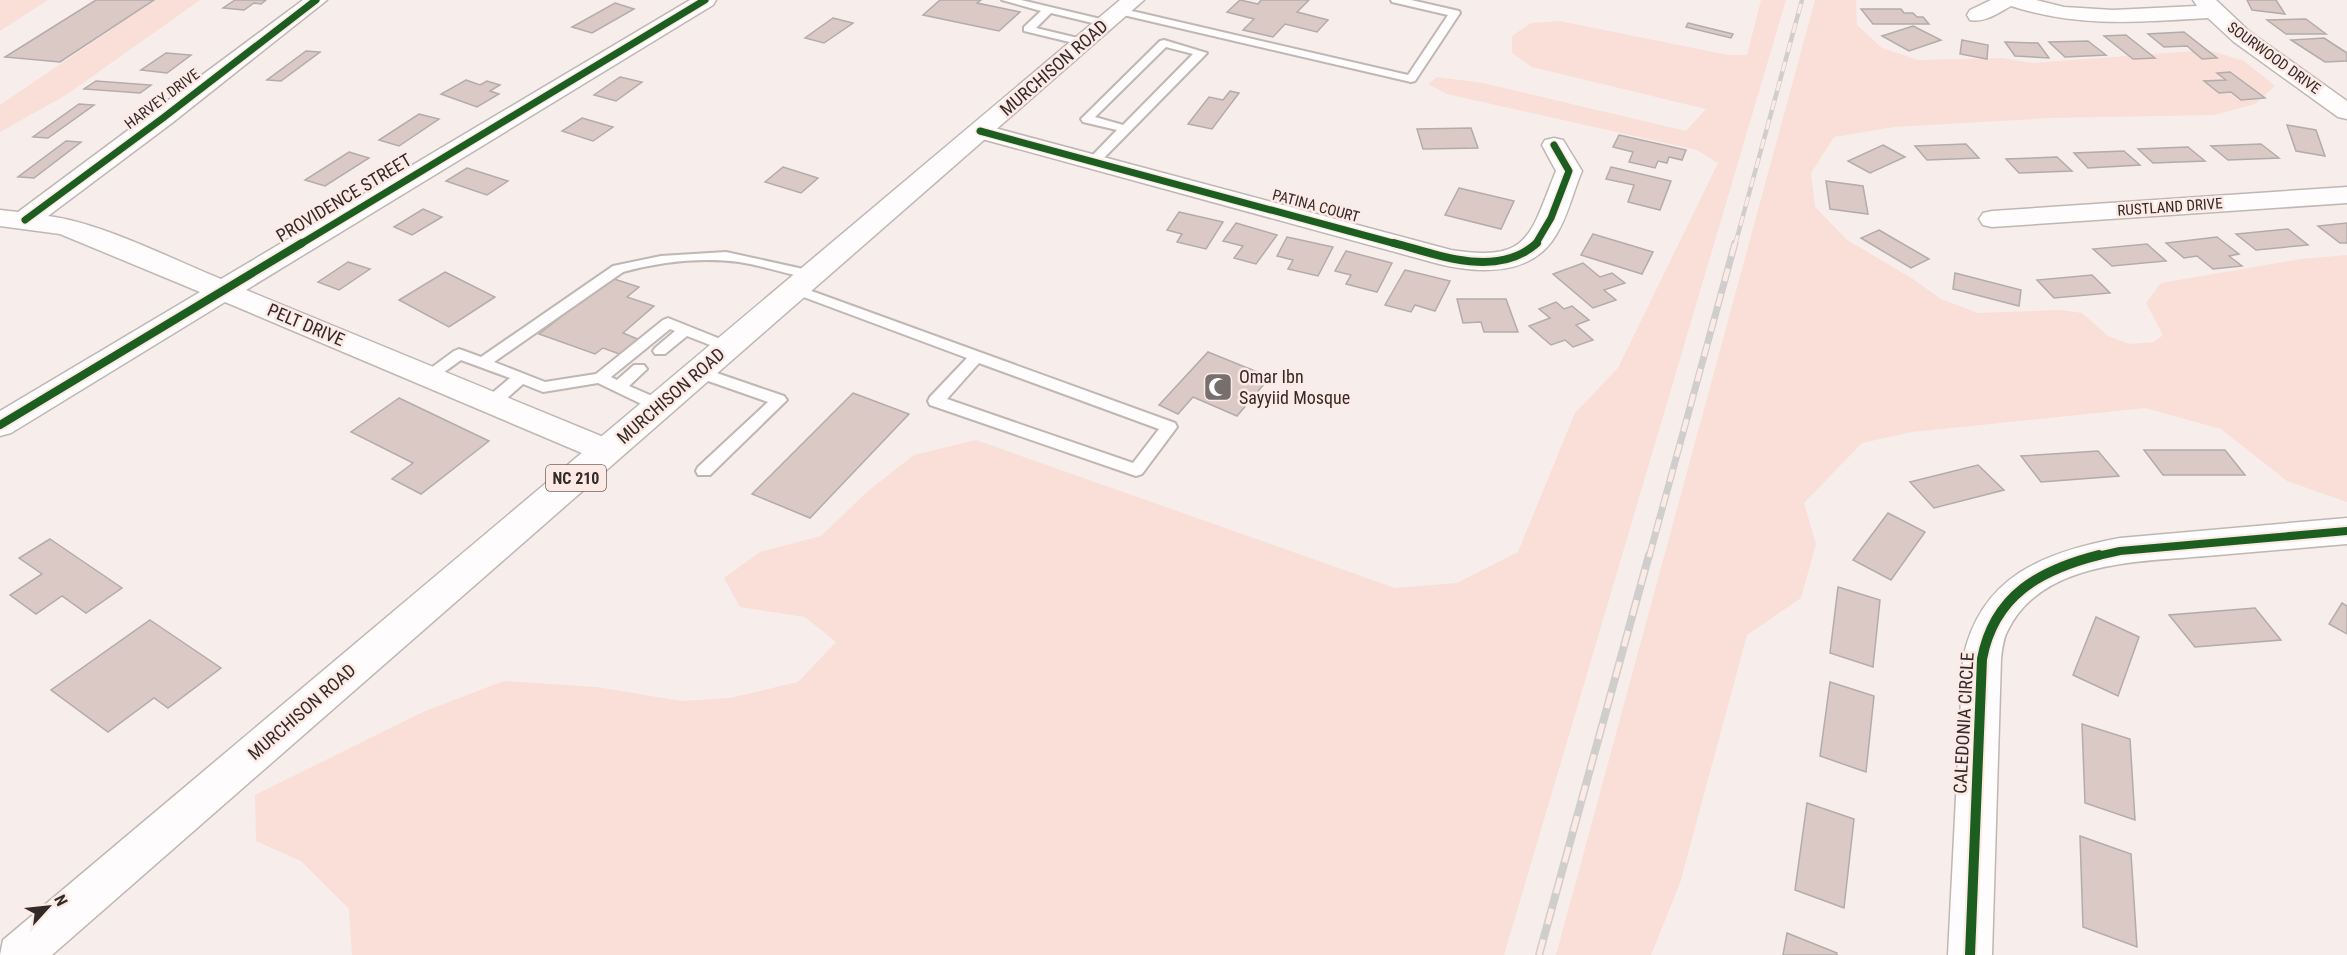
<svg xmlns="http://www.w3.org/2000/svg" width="2347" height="955" viewBox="0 0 2347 955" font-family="'Roboto Condensed',sans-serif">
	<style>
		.green { fill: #f9dfd8 }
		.building { fill: #dac9c4; stroke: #b4acaa; stroke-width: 1.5 }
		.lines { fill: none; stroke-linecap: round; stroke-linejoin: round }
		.lane-casing { stroke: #beb7b4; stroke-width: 4 }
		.street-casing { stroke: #beb7b4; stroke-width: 3 }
		.primary-casing { stroke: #beb7b4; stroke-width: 3 }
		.lane { fill: #fefcfc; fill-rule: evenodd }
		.street { fill: #fefcfc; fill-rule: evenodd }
		.primary { fill: #fefcfc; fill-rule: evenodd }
		.rail-far2-casing { stroke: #d0cecc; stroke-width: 4.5 }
		.rail-far1-casing { stroke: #d0cecc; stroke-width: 7 }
		.rail-casing { stroke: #d0cecc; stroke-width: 8 }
		.rail-far2 { stroke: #fdeae4; stroke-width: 3; stroke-dasharray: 10; stroke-linecap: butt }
		.rail-far1 { stroke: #fdeae4; stroke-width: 4.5; stroke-dasharray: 13; stroke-linecap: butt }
		.rail { stroke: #fdeae4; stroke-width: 5; stroke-dasharray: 16; stroke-linecap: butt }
		.cycleway-far2-casing { stroke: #fdeae4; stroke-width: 10 }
		.cycleway-far1-casing { stroke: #fdeae4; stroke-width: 12 }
		.cycleway-casing { stroke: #fdeae4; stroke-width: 14 }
		.cycleway-far2 { stroke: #1b5e20; stroke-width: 7 }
		.cycleway-far1 { stroke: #1b5e20; stroke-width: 8 }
		.cycleway { stroke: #1b5e20; stroke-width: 10 }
		.labels { text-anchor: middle; stroke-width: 5; stroke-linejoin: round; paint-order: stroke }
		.far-street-label { font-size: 15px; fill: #322b29; stroke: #fdeae4 }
		.shield { fill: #fdeae4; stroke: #6f6461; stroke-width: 1.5 }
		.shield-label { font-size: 16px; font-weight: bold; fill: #322b29 }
		.street-label { font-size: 18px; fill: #322b29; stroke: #fdeae4 }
		.poi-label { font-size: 18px; fill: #322b29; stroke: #fdeae4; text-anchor: start }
	</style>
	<rect width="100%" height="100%" fill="#f7edea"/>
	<!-- green -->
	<g class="green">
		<polygon points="0,0 48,0 0,31"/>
		<polygon points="155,0 200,0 66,95 0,132 0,105"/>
		<polygon points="1761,0 1786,0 1504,955 352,955 349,909 301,861 256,841 255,795 425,711 504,681 597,687 681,701 730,698 798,682 836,642 805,617 740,607 724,578 760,552 821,536 868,491 914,455 976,440 1395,588 1457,583 1518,552 1575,413 1618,368 1718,163 1697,150 1447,94 1428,84 1437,77 1483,83 1686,131 1706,109 1532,67 1512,53 1512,36 1531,23 1559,21 1728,55 1747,55"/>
		<polygon points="1815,0 1856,0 1857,25 1882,48 1918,60 2002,58 2032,63 2208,50 2244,61 2275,86 2255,104 2214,115 2050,118 1894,127 1834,137 1811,173 1815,207 1847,240 1913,279 1941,299 1978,313 2060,310 2082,313 2108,336 2129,344 2154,342 2163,335 2146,303 2161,283 2301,259 2347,255 2347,502 2287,481 2221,429 2145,408 1912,432 1862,443 1804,503 1816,544 1801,598 1747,635 1680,883 1651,955 1556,955"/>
	</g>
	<!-- building -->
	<g class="building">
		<polygon points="96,0 154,0 60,62 5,57"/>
		<polygon points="235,0 266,0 261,4 254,3 244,10 223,8"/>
		<polygon points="940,0 981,0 977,3 1020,12 999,31 923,15"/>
		<polygon points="1240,0 1258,4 1261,0 1309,0 1297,12 1328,20 1317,32 1285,24 1273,37 1243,30 1254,19 1227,12"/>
		<polygon points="2247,0 2276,0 2285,14 2252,10"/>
		<polygon points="615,3 634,9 592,33 572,27"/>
		<polygon points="1861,9 1901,9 1904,13 1913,13 1917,17 1923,17 1929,24 1873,24"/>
		<polygon points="833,18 853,23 824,43 805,38"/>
		<polygon points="2306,19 2326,34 2286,34 2267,20"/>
		<polygon points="1688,23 1733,34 1731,38 1686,27"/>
		<polygon points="1913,26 1941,40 1909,51 1882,36"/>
		<polygon points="2184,32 2217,58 2202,59 2187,46 2164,47 2148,34"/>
		<polygon points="2126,35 2155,58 2133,59 2104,36"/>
		<polygon points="2324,38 2347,53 2347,61 2325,62 2291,40"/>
		<polygon points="1962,40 1988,45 1987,59 1960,54"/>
		<polygon points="2088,41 2106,55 2065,57 2049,42"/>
		<polygon points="2005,42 2038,43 2049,58 2015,56"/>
		<polygon points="306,51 320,52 281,81 267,80"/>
		<polygon points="166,53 191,55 167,73 141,70"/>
		<polygon points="2230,72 2265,98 2241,100 2231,92 2219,93 2204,81 2226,80 2217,73"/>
		<polygon points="620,77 642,82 616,101 594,95"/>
		<polygon points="466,80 480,85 487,81 500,85 490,91 499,94 477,107 441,94"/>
		<polygon points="96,81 151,85 140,93 84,89"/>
		<polygon points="1230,91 1239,93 1212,129 1188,124 1209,97 1223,100"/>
		<polygon points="79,104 94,105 48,138 33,137"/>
		<polygon points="419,114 439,119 399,146 379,140"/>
		<polygon points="582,118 613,127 593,141 562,131"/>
		<polygon points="2287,125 2316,130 2325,156 2296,151"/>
		<polygon points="1471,128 1478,148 1423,149 1417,129"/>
		<polygon points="1619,135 1686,150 1682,160 1669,157 1667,163 1658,161 1655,168 1629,162 1633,152 1613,147"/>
		<polygon points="66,141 81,142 34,178 18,177"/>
		<polygon points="1966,144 1979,158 1927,160 1915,146"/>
		<polygon points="2261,144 2279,158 2228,160 2211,146"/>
		<polygon points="1883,145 1905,157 1870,173 1848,161"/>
		<polygon points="2188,147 2205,161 2153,163 2138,149"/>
		<polygon points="2124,151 2140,165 2088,168 2074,153"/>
		<polygon points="349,152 369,158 325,186 305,180"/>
		<polygon points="2057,157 2072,171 2019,173 2006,159"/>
		<polygon points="783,167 818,178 801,193 765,182"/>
		<polygon points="1611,167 1671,181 1660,210 1628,202 1634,185 1606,179"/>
		<polygon points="467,168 508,181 487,195 446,181"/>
		<polygon points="1826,181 1863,186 1868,214 1830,209"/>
		<polygon points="1459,188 1514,201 1501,229 1445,215"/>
		<polygon points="423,209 442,217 412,235 394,227"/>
		<polygon points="1179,212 1223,222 1206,249 1177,242 1182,234 1167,230"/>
		<polygon points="1236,223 1277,235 1256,264 1234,258 1243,246 1223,241"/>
		<polygon points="2347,223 2347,243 2340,243 2318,226"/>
		<polygon points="2288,229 2308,245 2256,250 2236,234"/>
		<polygon points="1879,230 1929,259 1911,268 1861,238"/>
		<polygon points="1593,234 1653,252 1642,274 1581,255"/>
		<polygon points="1287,237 1333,247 1318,276 1288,269 1293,260 1277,256"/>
		<polygon points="2217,237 2239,254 2229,256 2242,266 2213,269 2197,256 2184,258 2166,243"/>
		<polygon points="2147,244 2166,261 2112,266 2093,249"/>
		<polygon points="1346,251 1392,263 1377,292 1346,284 1351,275 1335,271"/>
		<polygon points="348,262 370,269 339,290 318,282"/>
		<polygon points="1583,263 1600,277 1612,273 1625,283 1604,290 1616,300 1593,308 1553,274"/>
		<polygon points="1405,270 1450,281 1435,311 1415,305 1411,312 1385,305"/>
		<polygon points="445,272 495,297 449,327 399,300"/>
		<polygon points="1955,273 2021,290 2019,306 1953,289"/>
		<polygon points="2092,275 2110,293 2054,298 2037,280"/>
		<polygon points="611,278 639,287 627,297 654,306 623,333 640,340 622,355 603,348 595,354 539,334"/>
		<polygon points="1457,299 1506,299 1518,332 1484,332 1481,322 1463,323"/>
		<polygon points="1556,302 1564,309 1572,306 1589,320 1576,325 1593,340 1573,347 1565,340 1551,345 1529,326 1550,318 1539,309"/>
		<polygon points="1208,352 1270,377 1237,416 1193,397 1178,414 1159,405"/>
		<polygon points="853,393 909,414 810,518 752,494"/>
		<polygon points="399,398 489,441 421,494 392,479 413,463 351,432"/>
		<polygon points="2144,450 2225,450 2245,475 2163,475"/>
		<polygon points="2098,451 2119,476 2041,482 2021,456"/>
		<polygon points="1978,465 2004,490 1934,508 1910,482"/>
		<polygon points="1888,513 1925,532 1891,580 1853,560"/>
		<polygon points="50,539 122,588 86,613 62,596 36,614 10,595 42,574 19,558"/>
		<polygon points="1838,587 1880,600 1873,667 1830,653"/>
		<polygon points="2342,603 2347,606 2347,634 2329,624"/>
		<polygon points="2255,608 2281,640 2195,647 2169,615"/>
		<polygon points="2096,617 2139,637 2118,696 2073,675"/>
		<polygon points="150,620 221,668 168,708 154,698 108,732 51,690"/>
		<polygon points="1830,682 1874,696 1866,772 1820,756"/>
		<polygon points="2082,724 2130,739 2135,820 2085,803"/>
		<polygon points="1807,803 1854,819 1844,908 1795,890"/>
		<polygon points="2080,836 2131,854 2137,947 2083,927"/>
		<polygon points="1787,933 1837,953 1837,955 1783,955"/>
	</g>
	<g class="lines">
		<!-- lane casing -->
		<g class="lane-casing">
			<g id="lane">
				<polygon points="1002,0 1021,0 1109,21 1110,23 1105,26 1051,13 1036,28 1086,40 1086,44 1082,45 1024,31 1024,27 1041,11"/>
				<polygon points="1391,0 1411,0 1459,11 1460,13 1415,81 1411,82 1119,14 1114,11 1119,8 1408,75 1448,15 1392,2"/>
				<path d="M1164,40L1207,53L1097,165H1089L1087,162L1089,159L1117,130L1083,122L1081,119L1160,41ZM1166,47L1193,54L1123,125L1095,117Z"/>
				<path d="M726,252L817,272L819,275L812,279C788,274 764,266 739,262C701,257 659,262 623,272L494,362L545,382L596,374L663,320L668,318L733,344L735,347L728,352L687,336L665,354H655L653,351L655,348L675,331L670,329L611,377L617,380L634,365H644L647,369L629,386L666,402L668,406L666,410H654L598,383L543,392L523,384L497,407H485L483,403L485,399L510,378L461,360L433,380H423L420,376L454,351L459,349L481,357L613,266L661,256Z"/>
				<path d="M795,285L1175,423L1177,427L1142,474L1136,476L930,405L928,401L930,397L967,358L790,292L788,289ZM979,363L1159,429L1133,463L947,399Z"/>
				<polygon points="699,367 784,396 787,400 710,475 698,475 696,471 698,467 768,402 694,376 691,372 694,368"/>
			</g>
		</g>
		<!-- street casing -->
		<g class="street-casing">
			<g id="street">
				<path d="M303,0H327L172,123L48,216C102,223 169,258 221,279L690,0H716L713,5L246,290L618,443L623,451L618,459L607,462L596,459L225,302L11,433L0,436V411L200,292L60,234L0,226V210L18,212Z"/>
				<path d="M1991,0H2036L2064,7L2113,10L2197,6L2193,0H2216L2250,32L2347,101V119L2338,117L2234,42L2208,18C2139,22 2079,28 2011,6C1998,13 1985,23 1970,20L1967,15L1970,10Z"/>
				<path d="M980,124L1451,250C1531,263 1530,234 1556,171L1542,145L1545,140L1554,138L1563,140L1582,171C1573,192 1568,216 1556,235C1532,276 1480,274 1439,264L971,136L968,131L971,126Z"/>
				<polygon points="2347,187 2347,203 1992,227 1983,225 1979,219 1983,213 1992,211"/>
				<path d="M2347,518V544C2300,548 2253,552 2206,556C2139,562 2041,560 2007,632C2003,640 2002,650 2001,659L1992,955H1948L1963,659C1980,576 2045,552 2120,538Z"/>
			</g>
		</g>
		<!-- primary casing -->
		<g class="primary-casing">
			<polygon id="primary" points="1120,0 1144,0 52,955 0,955 3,940"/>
		</g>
		<!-- lane -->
		<use href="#lane" class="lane"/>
		<!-- street -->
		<use href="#street" class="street"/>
		<!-- primary -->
		<use href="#primary" class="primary"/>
		<!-- rail-far2 casing -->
		<g class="rail-far2-casing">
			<polyline id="rail-far2" points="1735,245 1802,0"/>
		</g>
		<!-- rail-far1 casing -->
		<g class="rail-far1-casing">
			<polyline id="rail-far1" points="1649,557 1735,243"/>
		</g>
		<!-- rail casing -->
		<g class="rail-casing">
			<polyline id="rail" points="1539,955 1649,555"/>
		</g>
		<!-- rail-far2 -->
		<use href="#rail-far2" class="rail-far2"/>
		<!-- rail-far1 -->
		<use href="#rail-far1" class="rail-far1"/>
		<!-- rail -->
		<use href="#rail" class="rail"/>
		<!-- cycleway-far2 casing -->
		<g class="cycleway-far2-casing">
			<g id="cycleway-far2">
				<polyline points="980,131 1400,245"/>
				<polyline points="25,220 163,118 316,0"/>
				<polyline points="299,245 705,0"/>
				<polyline points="1535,245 1551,218 1569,171 1554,145"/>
			</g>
		</g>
		<!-- cycleway-far1 casing -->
		<g class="cycleway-far1-casing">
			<g id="cycleway-far1">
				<path d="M1394,243C1439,255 1497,279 1537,243"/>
				<polyline points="0,425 302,243"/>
				<polyline points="2093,557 2120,551 2347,531"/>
			</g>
		</g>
		<!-- cycleway casing -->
		<g class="cycleway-casing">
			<path id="cycleway" d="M1970,955L1982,659C1994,595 2040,570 2099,555"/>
		</g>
		<!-- cycleway-far2 -->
		<use href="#cycleway-far2" class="cycleway-far2"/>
		<!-- cycleway-far1 -->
		<use href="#cycleway-far1" class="cycleway-far1"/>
		<!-- cycleway -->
		<use href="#cycleway" class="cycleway"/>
	</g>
	<!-- icons -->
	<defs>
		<g id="mosque-square" transform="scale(1.5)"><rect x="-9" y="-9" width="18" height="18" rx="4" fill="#776f6d" stroke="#fdeae4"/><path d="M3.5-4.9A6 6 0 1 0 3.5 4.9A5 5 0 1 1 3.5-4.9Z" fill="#fff"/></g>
	</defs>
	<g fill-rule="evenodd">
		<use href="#mosque-square" x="1218" y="387"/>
	</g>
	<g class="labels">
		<!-- far-street labels -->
		<g class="far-street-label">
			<text transform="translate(2274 58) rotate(36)" y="5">SOURWOOD DRIVE</text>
			<text transform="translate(162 99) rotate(-37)" y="5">HARVEY DRIVE</text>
			<text transform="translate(1316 206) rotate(15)" y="5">PATINA COURT</text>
			<text transform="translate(2170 207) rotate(-4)" y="5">RUSTLAND DRIVE</text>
		</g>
		<!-- shield labels -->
		<rect class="shield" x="546" y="465" width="60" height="26" rx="4.5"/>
		<g class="shield-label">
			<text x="576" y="484">NC 210</text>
		</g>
		<!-- street labels -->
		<g class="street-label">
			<text transform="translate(1054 68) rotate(-41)" y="6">MURCHISON ROAD</text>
			<text transform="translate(344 198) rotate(-31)" y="6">PROVIDENCE STREET</text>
			<text transform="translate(306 325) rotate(23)" y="6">PELT DRIVE</text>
			<text transform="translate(671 396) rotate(-41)" y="6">MURCHISON ROAD</text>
			<text transform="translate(302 712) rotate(-41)" y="6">MURCHISON ROAD</text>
			<text transform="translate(1964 723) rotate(-87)" y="6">CALEDONIA CIRCLE</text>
		</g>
		<!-- poi labels -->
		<g class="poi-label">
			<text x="1239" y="383">Omar Ibn<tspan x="1239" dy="21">Sayyiid Mosque</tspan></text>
		</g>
	</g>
	<!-- north arrow -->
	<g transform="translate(48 907) rotate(63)" stroke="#fdeae4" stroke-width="4.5" paint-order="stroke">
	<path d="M0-4.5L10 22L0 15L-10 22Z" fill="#322b29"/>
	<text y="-9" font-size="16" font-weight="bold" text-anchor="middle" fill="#322b29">N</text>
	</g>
</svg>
